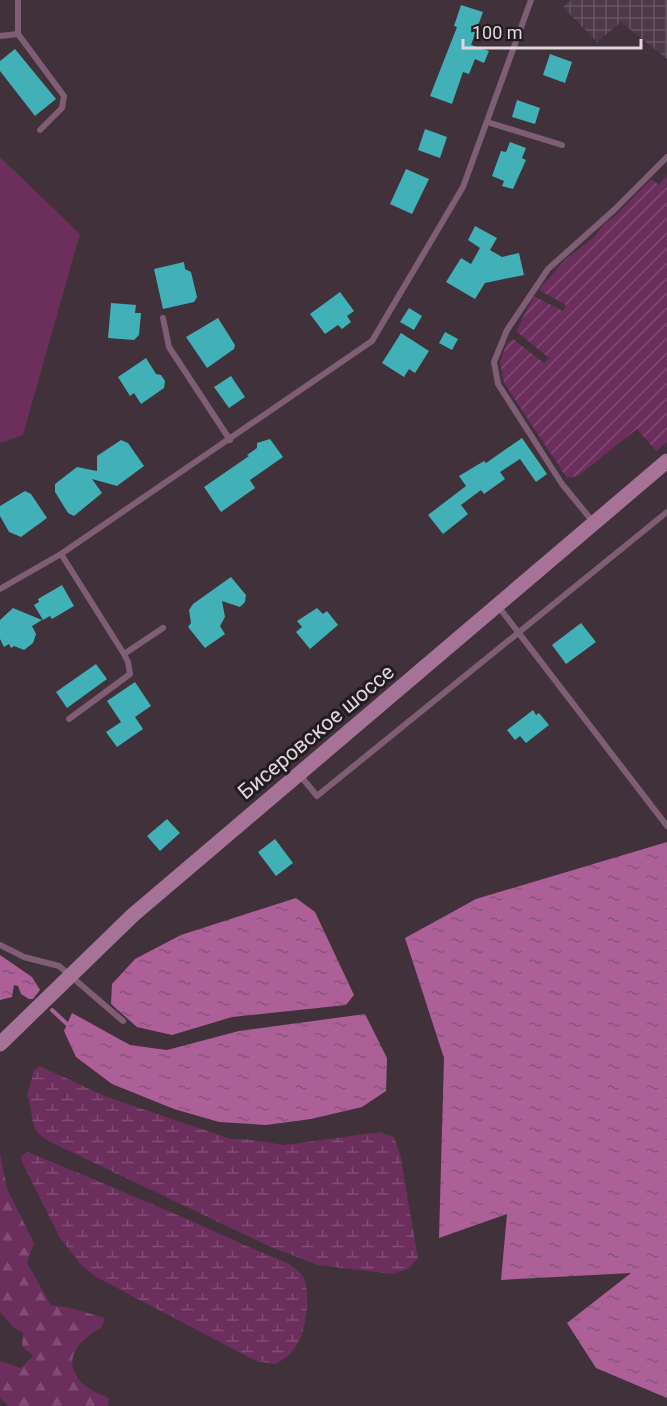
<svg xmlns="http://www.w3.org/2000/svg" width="667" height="1406" viewBox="0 0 667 1406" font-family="Roboto,sans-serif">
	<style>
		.industrial { fill: url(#industrial-grid) }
		.grass { fill: #6c2e5d }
		.forest { fill: url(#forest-firs) }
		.wetland { fill: url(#wetland-marsh) }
		.garden { fill: url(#garden-furrows) }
		.water { fill: url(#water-ripples) }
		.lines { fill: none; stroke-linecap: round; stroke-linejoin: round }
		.stream { stroke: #ad6098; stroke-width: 4 }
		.building { fill: #42b0b7 }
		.lane { stroke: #7f5e75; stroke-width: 6 }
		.secondary { stroke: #a77298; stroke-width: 15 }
		.labels { text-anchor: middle; stroke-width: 6; stroke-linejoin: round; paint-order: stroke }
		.street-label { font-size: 21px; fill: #e0d7dd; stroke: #221c20 }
	</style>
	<defs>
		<pattern id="industrial-grid" width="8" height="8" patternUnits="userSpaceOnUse" patternTransform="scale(1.5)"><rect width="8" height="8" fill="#4d3947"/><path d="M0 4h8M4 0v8" fill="none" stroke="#665561"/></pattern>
		<pattern id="forest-firs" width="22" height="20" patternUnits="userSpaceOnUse" patternTransform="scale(1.5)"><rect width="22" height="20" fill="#6c2e5d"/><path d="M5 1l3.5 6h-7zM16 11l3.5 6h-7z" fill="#814c74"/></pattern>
		<pattern id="wetland-marsh" width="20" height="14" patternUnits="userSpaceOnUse" patternTransform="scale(1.5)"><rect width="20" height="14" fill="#6c2e5d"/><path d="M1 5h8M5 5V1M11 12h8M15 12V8" fill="none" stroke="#814c74"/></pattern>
		<pattern id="garden-furrows" width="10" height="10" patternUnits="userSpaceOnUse" patternTransform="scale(1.5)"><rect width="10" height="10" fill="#6c2e5d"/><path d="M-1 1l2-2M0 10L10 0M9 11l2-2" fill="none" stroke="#814c74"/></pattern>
		<pattern id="water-ripples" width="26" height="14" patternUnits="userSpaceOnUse" patternTransform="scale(1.5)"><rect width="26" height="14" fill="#ad6098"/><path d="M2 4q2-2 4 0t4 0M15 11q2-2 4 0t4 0" fill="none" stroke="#88557a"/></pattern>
	</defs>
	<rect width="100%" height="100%" fill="#40313b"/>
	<!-- industrial -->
	<polygon class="industrial" points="571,0 667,0 667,59 621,22 597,42 563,7"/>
	<!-- grass -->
	<polygon class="grass" points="0,157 80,234 23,435 0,443"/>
	<!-- forest -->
	<path class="forest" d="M0,1153L7,1189L34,1243L27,1263L51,1305L71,1308L105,1318L101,1328C78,1340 60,1361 83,1384C89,1390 101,1394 109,1398L108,1406H9L0,1398V1361L21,1368L33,1356L22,1346L23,1333L13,1327L0,1312Z"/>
	<!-- wetland -->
	<g class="wetland">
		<path d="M40,1066L107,1097L231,1139H246L284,1145L380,1132L394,1137L400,1154L418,1258L408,1269L392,1274L318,1265L273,1248L65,1149C57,1145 45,1140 39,1134C30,1126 33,1107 27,1096L34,1070Z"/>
		<path d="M28,1152C102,1183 178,1214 251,1248C266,1255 290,1261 300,1273C311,1284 307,1312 304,1326C301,1343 291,1357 275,1364L256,1361L96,1277L82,1266L60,1238L21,1160L22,1155Z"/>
	</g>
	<!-- garden -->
	<polygon class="garden" points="667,175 667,442 656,451 637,429 578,476 567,478 504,383 500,362 507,343 513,339 544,363 549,358 516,331 534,296 563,311 566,305 539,290 541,287 566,259 593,238 604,224 614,217 651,179 659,185"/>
	<!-- water -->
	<g class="water">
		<polygon points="667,842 667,1398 596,1368 567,1323 631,1273 501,1280 507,1214 439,1238 444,1058 405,938 476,899"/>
		<polygon points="296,898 315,912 354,995 346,1005 232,1017 172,1035 137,1027 111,1004 112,984 135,959 181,935"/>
		<polygon points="0,955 32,977 40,990 33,999 29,999 21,994 18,986 14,985 12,997 0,1000"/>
		<polygon points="72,1013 130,1045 167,1050 239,1031 365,1014 387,1058 386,1091 362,1107 311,1119 266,1125 219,1122 174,1109 112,1084 76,1057 64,1031"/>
	</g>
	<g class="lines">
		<!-- stream -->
		<polyline class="stream" points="52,1010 67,1024"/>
	</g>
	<!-- building -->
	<g class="building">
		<polygon points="461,5 483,12 471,45 489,51 484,63 475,59 469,74 463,72 452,104 430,96 457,27 454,26"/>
		<polygon points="15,49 56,99 35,116 0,71 0,61"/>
		<polygon points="550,54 572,62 565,83 543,75"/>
		<polygon points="517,100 540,108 535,124 512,117"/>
		<polygon points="425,129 447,137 440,158 418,150"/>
		<polygon points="510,142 526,148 522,158 526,160 513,189 502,186 504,181 492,176 501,151 506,152"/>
		<polygon points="406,169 429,179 412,214 390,204"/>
		<polygon points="475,226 497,238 490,250 502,257 519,253 524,275 485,283 475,299 446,282 461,258 471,264 480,248 468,240"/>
		<polygon points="184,262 185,269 191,272 197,297 194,302 163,309 154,269"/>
		<polygon points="340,292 354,311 347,316 351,322 342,329 338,325 325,334 310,314"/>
		<polygon points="111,303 136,305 135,313 141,313 139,335 134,340 108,338"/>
		<polygon points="409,308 422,316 414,330 400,322"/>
		<polygon points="218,318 235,345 234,349 207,368 186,337"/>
		<polygon points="445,332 458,339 452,350 439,343"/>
		<polygon points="401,333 429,351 415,373 409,369 404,377 382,363"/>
		<polygon points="146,358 156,374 161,375 165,381 164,388 141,404 134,393 130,396 118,377"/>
		<polygon points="231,376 245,397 229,408 214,387"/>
		<polygon points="522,438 547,474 536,482 520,459 500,472 505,479 484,494 481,490 461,505 468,514 443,534 428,515 466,486 459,476 484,461 486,463"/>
		<polygon points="270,439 283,457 250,480 255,488 221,512 204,487 249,456 247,455 257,448 257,443"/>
		<polygon points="121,440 128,443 144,466 117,486 92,479 102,493 74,516 68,513 55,492 55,484 77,467 97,471 97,456"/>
		<polygon points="25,491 31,494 47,518 21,537 9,532 0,516 0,506"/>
		<polygon points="231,577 246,595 245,602 240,607 222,601 225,617 220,626 225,634 205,648 188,627 191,623 189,610 193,604"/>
		<polygon points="62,585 74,606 52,619 50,616 43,620 34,605 39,602 38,599"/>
		<polygon points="13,608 42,620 32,626 36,634 33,643 24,650 14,646 11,648 9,644 4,647 0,639 0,620"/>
		<polygon points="317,608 323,614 327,611 338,625 310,649 296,632 302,627 297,621"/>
		<polygon points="581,623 596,642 566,664 552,645"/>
		<polygon points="96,664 107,679 67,708 56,692"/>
		<polygon points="135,682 151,706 135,717 143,729 117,747 106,732 121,722 107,701"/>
		<polygon points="533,710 536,715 539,713 549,725 526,743 520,736 515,740 507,730"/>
		<polygon points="167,819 180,833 160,851 147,836"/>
		<polygon points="275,839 293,863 276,876 258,852"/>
	</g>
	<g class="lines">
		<!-- lane -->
		<g class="lane">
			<polyline points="18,0 18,34"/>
			<polyline points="0,36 18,34 64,96 62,108 40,130"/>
			<polyline points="487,122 562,145"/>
			<polyline points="163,318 169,347 230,440"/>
			<polyline points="594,523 562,484 498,384 494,362 507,330 548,269 614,210 667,157"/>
			<polyline points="61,554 124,654 163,628"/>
			<polyline points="0,589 61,554 372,341 463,187 531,0"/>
			<polyline points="498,606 667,826"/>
			<polyline points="69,719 130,674 128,662 124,654"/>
			<polyline points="299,774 317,796 667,512"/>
			<polyline points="0,945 24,957 59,966 123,1021"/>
		</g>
		<!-- secondary -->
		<polyline class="secondary" points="0,1044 133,915 667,461"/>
	</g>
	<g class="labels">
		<!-- street labels -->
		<g class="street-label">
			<text transform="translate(316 732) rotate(-40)" y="7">Бисеровское шоссе</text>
		</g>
	</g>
	<!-- scale -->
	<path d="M463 39v9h178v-9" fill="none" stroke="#e0d7dd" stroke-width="3"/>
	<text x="472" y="39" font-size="18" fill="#e0d7dd" stroke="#221c20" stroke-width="4.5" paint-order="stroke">100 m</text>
</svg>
